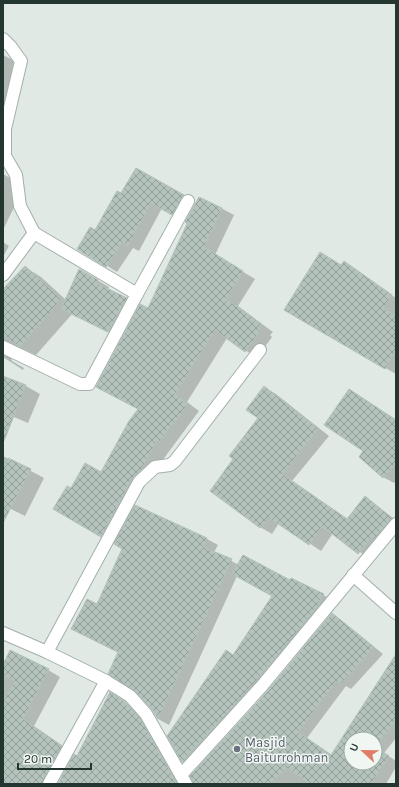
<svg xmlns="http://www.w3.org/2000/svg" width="399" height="787" viewBox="0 0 399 787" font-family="Karla,sans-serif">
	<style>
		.shadow { fill: #0003; fill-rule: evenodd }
		.building { fill: url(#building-cross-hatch); stroke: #b3c1bb }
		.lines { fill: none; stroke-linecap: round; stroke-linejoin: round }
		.lane-casing { stroke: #a4b0aa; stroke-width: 14 }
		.street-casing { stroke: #a4b0aa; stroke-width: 14 }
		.lane { stroke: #fff; stroke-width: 12 }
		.street { stroke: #fff; stroke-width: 12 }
		.worship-dot { fill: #6b7280; stroke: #f0f6f2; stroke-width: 1.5 }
		.labels { text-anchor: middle; stroke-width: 3; stroke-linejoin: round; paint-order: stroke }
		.worship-label { font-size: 13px; fill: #5b616d; stroke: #f0f6f2; text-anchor: start }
	</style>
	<defs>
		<pattern id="building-cross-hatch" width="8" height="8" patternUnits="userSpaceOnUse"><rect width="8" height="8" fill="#b5c3bd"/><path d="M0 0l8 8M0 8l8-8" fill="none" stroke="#939f9a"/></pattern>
	</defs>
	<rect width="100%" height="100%" fill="#e0e9e4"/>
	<!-- shadow -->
	<g class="shadow">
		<polygon points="3,55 23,65 3,143"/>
		<polygon points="136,169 194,202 183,220 162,208 139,251 133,248 117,272 79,248 95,231 122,195"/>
		<polygon points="3,174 19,183 21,193 3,230"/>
		<polygon points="221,208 234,215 215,255 255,279 238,306 273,332 270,335 272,337 257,358 227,338 187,402 199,411 159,465 153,477 145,485 134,505 207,539 218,545 214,552 239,565 290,581 291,579 335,601 194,768 183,762 168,736 234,656 273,596 237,576 169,725 158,719 119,653 83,635 123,548 55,509 71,489 102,474 139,409 149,309"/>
		<polygon points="3,242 9,246 3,257"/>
		<polygon points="344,263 396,298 396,312 394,315 396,316 396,374 285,310"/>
		<polygon points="25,267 41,277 66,300 80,270 109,287 108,290 138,305 113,333 73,313 36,355 23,349 14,350 11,357 12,361 24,368 23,370 3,357 3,291"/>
		<polygon points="3,377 26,386 40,394 28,423 14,417 3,438"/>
		<polygon points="264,387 276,394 329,436 292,481 348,519 365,498 396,520 370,559 333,533 321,551 279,523 272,534 260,527 234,459 260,418"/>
		<polygon points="350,390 396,420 396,481 394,483 383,477 365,451"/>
		<polygon points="3,456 44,478 25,516 3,505"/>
		<path d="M332,615L342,621L383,654L351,689L346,686L307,738L332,755L396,660V738L384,753L396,761V767L386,784H196ZM351,739H375V763H351Z"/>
		<polygon points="3,667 48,670 60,677 34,726 73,753 56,784 3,784"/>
		<polygon points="122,701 137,710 186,784 59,784"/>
	</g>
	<!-- building -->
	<g class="building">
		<polygon points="136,168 184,195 172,215 151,203 128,246 122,242 106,267 77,249 90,227 95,230 117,191 121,193"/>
		<polygon points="199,197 222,208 204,247 243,271 226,299 261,324 259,328 261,329 245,352 215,330 175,394 188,404 159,442 157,440 141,470 132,478 101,537 53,509 67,486 71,488 85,463 101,472 129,421 138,409 96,387 140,304 148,308 187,224 185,222"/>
		<polygon points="320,252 341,265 344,261 392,295 383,308 396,315 396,350 385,369 284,310"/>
		<polygon points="25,266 61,299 20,347 3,335 3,289"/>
		<polygon points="79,269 98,280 96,283 127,298 108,332 61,309"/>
		<polygon points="3,376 26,385 4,441 3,441"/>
		<polygon points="264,386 318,429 282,474 347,519 365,496 392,518 374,539 371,537 358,554 322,526 309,545 268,517 260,528 210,491 233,459 229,456 258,418 246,410"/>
		<polygon points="349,389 396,420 396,463 383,478 359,457 363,451 324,425"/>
		<polygon points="8,458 31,469 3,523 3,468"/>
		<polygon points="135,505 207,538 203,547 232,559 158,719 152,709 135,691 108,674 118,652 71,629 87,599 97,604 122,549 114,544"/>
		<polygon points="243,555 290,580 291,578 324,594 318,603 320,604 255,682 182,762 167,736 226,650 233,655 272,596 232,574"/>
		<polygon points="332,613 374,647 341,684 336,681 298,732 331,755 396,654 396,721 375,746 375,739 351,739 351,763 375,763 375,747 389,756 371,784 310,784 287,768 269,784 193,784 190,776 267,692"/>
		<polygon points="10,650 49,669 23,719 62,746 42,784 3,784 3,702 15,681 3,675 3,665"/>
		<polygon points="110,692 125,702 140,718 177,784 58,784 74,754 77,756"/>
	</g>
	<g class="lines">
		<!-- lane casing -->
		<g class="lane-casing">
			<polyline id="lane" points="3,39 11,47 21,61 5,129 5,156 16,175 20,206 34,233"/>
		</g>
		<!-- street casing -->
		<g class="street-casing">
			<g id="street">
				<polyline points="3,275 34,233 137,294 188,201"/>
				<polyline points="3,347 80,384 89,384 137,294"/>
				<polyline points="353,575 396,613"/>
				<polyline points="3,633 47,652 106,681 130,696 146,714 186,784"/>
				<polyline points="47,652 139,482 155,467 170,465 175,461 260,350"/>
				<polyline points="181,775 261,687 396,524"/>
				<polyline points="49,784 106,681"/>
			</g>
		</g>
		<!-- lane -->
		<use href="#lane" class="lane"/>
		<!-- street -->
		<use href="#street" class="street"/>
	</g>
	<!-- markers -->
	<circle class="worship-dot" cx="237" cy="749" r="4"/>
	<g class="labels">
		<!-- worship labels -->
		<g class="worship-label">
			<text x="245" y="747">Masjid<tspan x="245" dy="15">Baiturrohman</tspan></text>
		</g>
	</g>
	<!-- border -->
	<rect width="399" height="787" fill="none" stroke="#233730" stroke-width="8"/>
	<!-- north arrow -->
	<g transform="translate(363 751) rotate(292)"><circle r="19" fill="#f0f6f2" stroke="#9eaaa4"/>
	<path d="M0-3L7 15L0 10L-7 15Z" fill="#e07d66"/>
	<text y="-6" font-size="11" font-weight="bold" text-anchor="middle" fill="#233730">U</text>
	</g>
	<!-- scale -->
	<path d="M18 763v6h73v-6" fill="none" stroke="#233730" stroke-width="2"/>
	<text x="24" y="763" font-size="12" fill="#233730" stroke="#f0f6f2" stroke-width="3" paint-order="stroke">20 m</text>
</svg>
